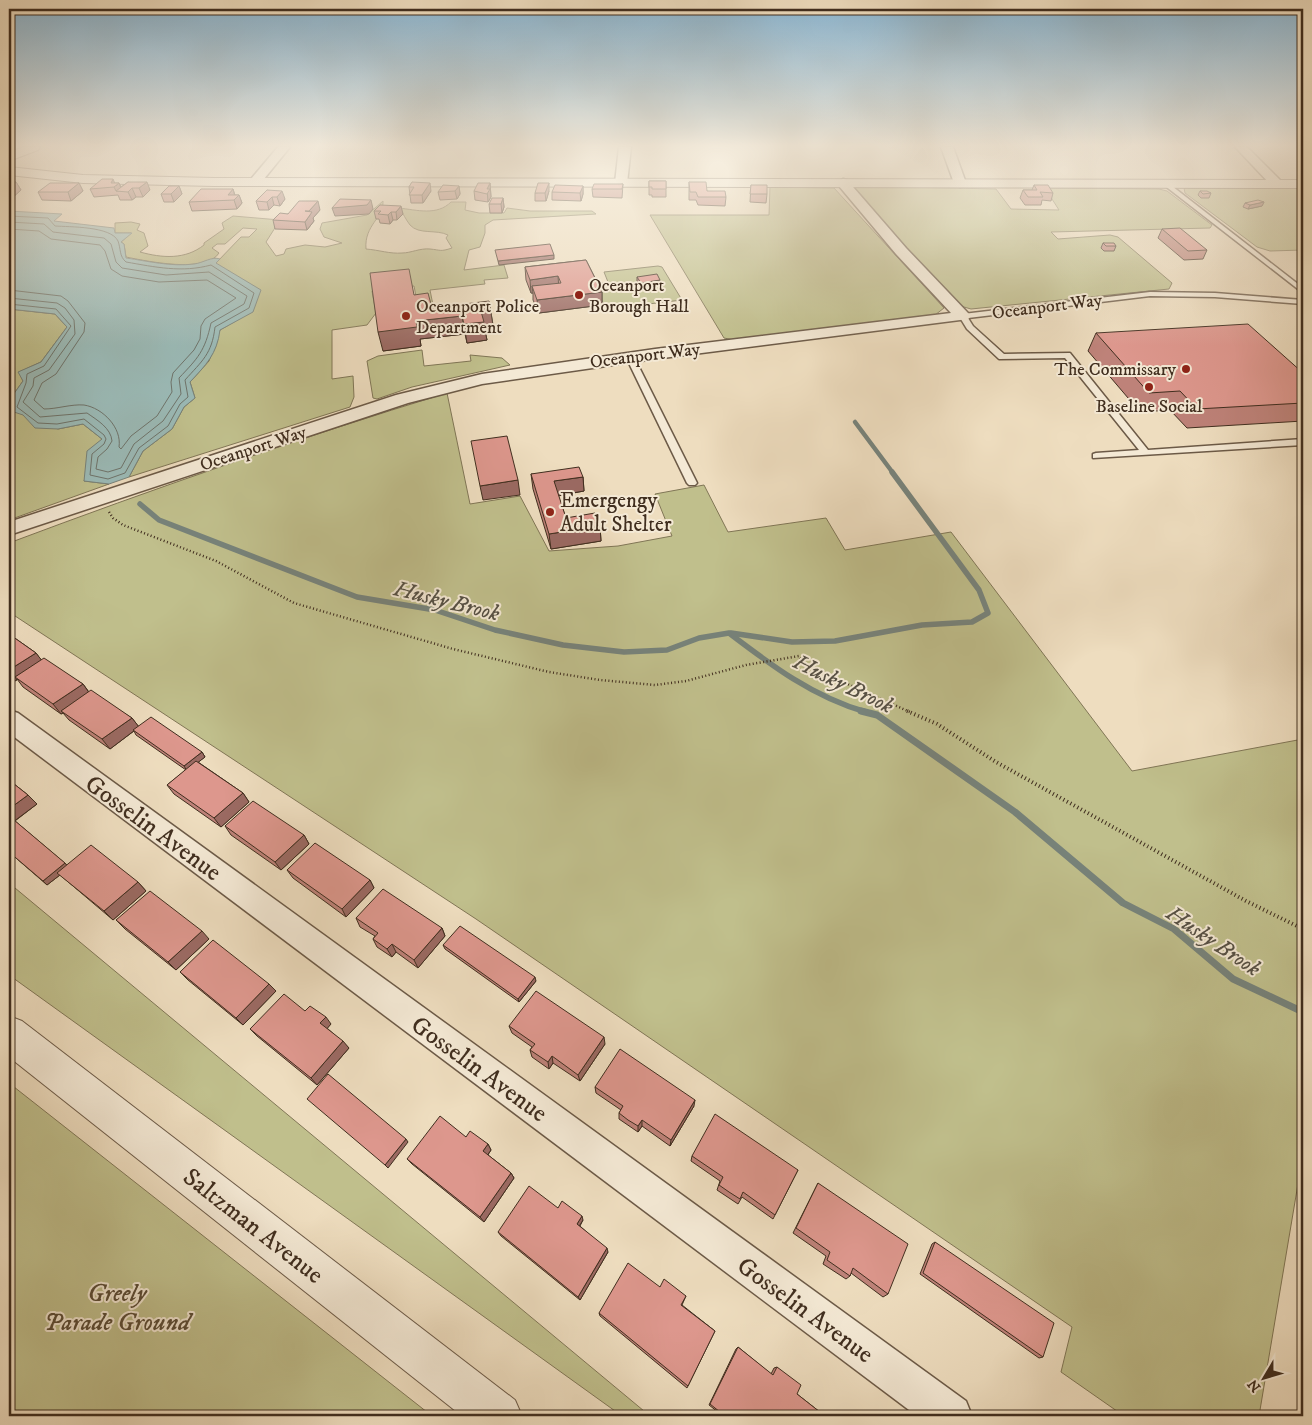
<svg xmlns="http://www.w3.org/2000/svg" width="1312" height="1425" viewBox="0 0 1312 1425" font-family="'IM FELL DW Pica',serif">
	<style>
		.green { fill: #c0bf8c; stroke: #807656 }
		.water { fill: #9bbbb8; stroke: #77837b }
		.lines { fill: none; stroke-linecap: round; stroke-linejoin: round }
		.shore { stroke: #6e746c; stroke-width: 1 }
		.stream-far2 { stroke: #77837b; stroke-width: 4.5 }
		.stream-far1 { stroke: #77837b; stroke-width: 5.5 }
		.stream { stroke: #77837b; stroke-width: 7 }
		.service-casing { stroke: #6c5a47; stroke-width: 3 }
		.minor-casing { stroke: #6c5a47; stroke-width: 3 }
		.tertiary-casing { stroke: #6c5a47; stroke-width: 2 }
		.path-far1 { stroke: #402e1f; stroke-width: 2.5; stroke-dasharray: 1 2.5; stroke-linecap: butt }
		.path { stroke: #402e1f; stroke-width: 4; stroke-dasharray: 1 3; stroke-linecap: butt }
		.service { fill: #f4e9d5; fill-rule: evenodd }
		.minor { fill: #f4e9d5; fill-rule: evenodd }
		.tertiary { fill: #f4e9d5; fill-rule: evenodd }
		.wall { fill: #be8279; stroke: #402e1f }
		.shaded-wall { fill: #9b6a63; stroke: #402e1f }
		.building { fill: #dd978d; stroke: #402e1f }
		.poi-dot { fill: #8f2418; stroke: #f4e9d5; stroke-width: 2 }
		.labels { text-anchor: middle; stroke-width: 4; stroke-linejoin: round; paint-order: stroke }
		.far-poi-label { font-size: 18px; fill: #402e1f; stroke: #f4e9d5; text-anchor: start }
		.far-street-label { font-size: 18px; fill: #402e1f; stroke: #f4e9d5 }
		.poi-label { font-size: 21px; fill: #402e1f; stroke: #f4e9d5; text-anchor: start }
		.water-label { font-size: 22px; font-style: italic; fill: #575145; stroke: #f4e9d5 }
		.near-street-label { font-size: 25px; fill: #402e1f; stroke: #f4e9d5 }
		.near-park-label { font-size: 25px; font-style: italic; fill: #5a4b35; stroke: #f4e9d5 }
	</style>
	<rect width="100%" height="100%" fill="#eeddbf"/>
	<filter id="stains"><feTurbulence type="fractalNoise" baseFrequency=".004" numOctaves="4"/><feColorMatrix values="0 0 0 0 .2 0 0 0 0 .09 0 0 0 0 .02 0 0 0 .5 -.17"/></filter>
	<radialGradient id="worn" r=".72"><stop offset=".6" stop-color="#630" stop-opacity="0"/><stop offset="1" stop-color="#630" stop-opacity=".3"/></radialGradient>
	<!-- green -->
	<g class="green">
		<polygon points="858,186 996,189 1011,209 1059,210 1045,188 1159,189 1167,191 1212,225 1210,228 1051,232 1058,239 1110,235 1118,237 1172,283 1169,289 971,309 964,307 955,302 851,188"/>
		<polygon points="770,187 834,188 944,308 935,315 734,340 724,338 650,215 769,215"/>
		<polygon points="1184,188 1303,188 1303,250 1270,251 1257,247 1185,193"/>
		<path d="M383,201C384,218 364,225 366,249C379,250 390,254 402,253C411,253 420,248 430,249C441,250 440,252 452,248L446,238L448,235C436,229 419,235 410,225C406,220 403,213 399,208C417,210 437,216 451,202H466L465,210L479,213H504L507,208L530,211H592L596,214L493,220L485,225V233L480,247L469,250L464,270L504,265L508,278L484,280L485,284L430,290L434,310L419,312L414,286L372,291L376,313L367,325L332,330V379L353,376L354,397L350,407L129,477L143,451L172,429L184,407L195,398L190,382L209,361L220,330L253,311L216,263L241,237H249L257,229L243,228L225,244H217L212,248L219,253C206,274 146,261 126,257L124,244L121,242L131,233H115V223L131,222L140,224L137,230L144,233L148,246L140,252C162,258 185,260 204,245V243L224,229L222,223L233,216L280,220L266,242L276,256L284,254L286,249L305,245L325,247L342,243L324,237L320,229L322,223L367,215Z"/>
		<polygon points="658,266 662,267 682,300 606,309 594,284 608,282 604,272"/>
		<polygon points="9,309 55,314 67,327 41,362 19,372 23,381 13,395 23,415 58,429 83,424 102,439 84,481 109,484 9,520"/>
		<polygon points="422,350 424,366 471,361 470,355 502,358 510,365 412,387 377,399 373,398 367,361 378,356"/>
		<path d="M447,393L470,504L520,496L549,551L618,546L672,536L655,494L704,485L728,532L826,518L845,550L951,532L1132,771L1303,739V1154L1259,1416H1124L1061,1372L1072,1327L476,919L9,612V543C153,489 299,438 447,393Z"/>
		<polygon points="9,883 650,1416 622,1416 9,975"/>
		<polygon points="9,1083 432,1416 9,1416"/>
	</g>
	<!-- water -->
	<path class="water" d="M9,211L62,214L54,221L114,228L115,233H132L121,242L124,244L126,258C148,261 171,267 194,264C203,263 212,256 220,259L216,263L261,290L253,312L220,330C217,354 206,365 190,382L195,398L184,407L172,429L143,451L129,477L109,484L84,481L87,451L102,439L83,424L58,429L35,428L23,415L11,411L13,395L23,381L18,372L41,362L67,327L55,314L9,309Z"/>
	<g class="lines">
		<!-- shore -->
		<g class="shore">
			<path d="M9,216L48,218L55,226C69,227 111,226 118,241C121,249 119,256 126,262C155,267 182,273 211,265L254,293L249,308L215,327C212,354 202,361 185,380L188,397L180,404L168,426L139,448L125,473L108,479L90,475L92,454L104,444L106,439L104,435L84,419L57,424L38,423L17,407L26,383L27,374L44,366L71,326L56,309L9,304"/>
			<path d="M9,222L44,224L53,232L104,238L111,244L116,262L122,268L166,275L209,272L247,296L244,304L211,323C205,351 198,358 179,378L181,394L163,421L134,444L121,468L108,472L96,469L98,457L107,449L112,441C111,428 97,420 87,413L40,417L23,402L33,386L34,378L49,370L75,334L74,320L65,308L57,303L9,298"/>
			<path d="M9,229L39,231L51,239L100,245L105,251L111,269L122,276L159,282L207,280L236,298L205,319L201,326L200,339L194,350L173,373L171,382L172,392L157,416L131,436L121,449L119,447C122,428 103,408 84,405C71,404 57,409 44,409L34,400L42,383L56,374L84,332L85,323L68,301L61,296L9,290"/>
		</g>
		<!-- stream-far2 -->
		<polyline class="stream-far2" points="855,422 893,473"/>
		<!-- stream-far1 -->
		<g class="stream-far1">
			<path d="M140,504L159,520L357,597L435,610L495,630L563,645L624,652L667,650L699,638L729,633C771,665 813,697 866,712"/>
			<polyline points="731,633 792,642 835,641 922,625 972,622 988,613 979,590 892,472"/>
		</g>
		<!-- stream -->
		<polyline class="stream" points="861,711 877,715 1015,812 1123,903 1174,929 1233,979 1303,1012"/>
		<!-- service casing -->
		<g class="service-casing">
			<g id="service">
				<polygon points="1164,183 1168,183 1303,288 1303,293 1164,185"/>
				<polygon points="1150,292 1215,293 1303,300 1303,304 1215,297 1150,296 968,318 973,326 1004,354 1070,353 1148,450 1303,439 1303,445 1093,458 1093,454 1096,453 1139,450 1065,358 999,359 967,329 959,316 963,314"/>
				<polygon points="627,355 634,357 697,483 695,485 689,485 687,483 626,357"/>
			</g>
		</g>
		<!-- minor casing -->
		<g class="minor-casing">
			<g id="minor">
				<polygon points="278,147 290,147 259,185 251,185 249,182 251,179"/>
				<polygon points="619,147 631,147 627,183 621,187 615,183"/>
				<polygon points="941,147 953,147 966,183 964,186 960,187 954,183"/>
				<polygon points="1235,147 1247,147 1281,181 1283,184 1281,187 1273,187"/>
				<polygon points="843,179 847,180 906,248 968,313 971,316 968,319 655,359 482,384 408,403 9,535 9,522 396,395 482,374 655,349 951,313 896,254 839,186 837,183"/>
				<polygon points="9,710 18,713 966,1401 972,1416 917,1416 9,733"/>
			</g>
		</g>
		<!-- tertiary casing -->
		<g class="tertiary-casing">
			<g id="tertiary">
				<polygon points="23,147 40,147 38,150 9,161 9,153"/>
				<polygon points="9,167 83,175 214,178 1303,180 1303,188 214,186 83,183 9,175"/>
				<polygon points="9,1016 22,1021 515,1400 522,1416 462,1416 9,1057"/>
			</g>
		</g>
		<!-- path-far1 -->
		<polyline class="path-far1" points="109,512 113,518 123,525 216,561 294,603 453,649 549,672 600,680 655,685 686,681 746,665 799,656 805,665 910,712"/>
		<!-- path -->
		<polyline class="path" points="907,711 937,724 996,762 1246,901 1303,929"/>
		<!-- service -->
		<use href="#service" class="service"/>
		<!-- minor -->
		<use href="#minor" class="minor"/>
		<!-- tertiary -->
		<use href="#tertiary" class="tertiary"/>
	</g>
	<!-- wall -->
	<g class="wall">
		<polygon points="649,181 666,181 666,197 652,197 652,195 649,195"/>
		<polygon points="9,182 16,182 21,190 12,198 9,198"/>
		<polygon points="128,182 150,190 143,197 136,197 132,200 120,200 118,195 94,197 90,189 114,183 119,183 121,187"/>
		<polygon points="412,182 431,191 423,203 411,203 409,187"/>
		<polygon points="689,182 707,191 726,197 725,206 698,205 696,200 689,200"/>
		<polygon points="79,183 83,191 71,201 42,200 38,192"/>
		<polygon points="490,183 491,197 488,202 475,200 474,191"/>
		<polygon points="623,184 622,198 593,197 592,189"/>
		<polygon points="751,185 767,194 766,203 750,202"/>
		<polygon points="1034,185 1053,193 1051,201 1042,200 1041,205 1025,205 1020,198 1023,190 1032,190"/>
		<polygon points="179,186 182,194 174,202 164,202 161,194"/>
		<polygon points="459,186 460,194 457,199 440,200 438,192"/>
		<polygon points="583,186 583,194 581,201 552,200 552,192"/>
		<polygon points="233,189 235,195 239,195 242,203 237,209 192,211 189,202"/>
		<polygon points="267,190 285,199 280,206 274,205 269,210 259,210 256,201"/>
		<polygon points="549,191 546,201 535,201 535,193"/>
		<polygon points="1200,191 1211,193 1209,198 1201,198 1198,195"/>
		<polygon points="503,198 504,207 502,213 490,213 489,204"/>
		<polygon points="1264,202 1262,206 1248,209 1243,207 1245,203"/>
		<polygon points="380,205 403,214 397,220 393,220 390,224 380,223 379,219 376,219 374,211"/>
		<polygon points="320,210 313,218 314,221 307,230 275,229 273,220 288,214"/>
		<polygon points="1162,229 1207,250 1203,259 1184,260 1158,238"/>
		<polygon points="1103,243 1116,246 1114,251 1104,251 1101,248"/>
		<polygon points="586,260 602,292 602,305 539,313 533,300 533,293 531,293 526,280 525,267"/>
		<polygon points="637,277 660,285 641,287 637,281"/>
		<polygon points="414,295 432,308 490,307 493,325 484,326 487,340 467,343 465,334 420,339 421,346 383,351"/>
		<polygon points="1096,333 1303,373 1303,421 1187,428 1170,410 1140,412 1088,351"/>
		<polygon points="531,474 583,477 584,491 558,496 566,518 600,526 601,541 551,549 533,489"/>
		<polygon points="9,634 36,653 41,660 83,684 89,692 132,718 138,726 202,752 205,757 198,762 243,793 249,802 221,827 174,794 167,785 186,770 136,735 134,731 110,749 69,720 63,713 61,714 23,687 17,679 15,681 9,677"/>
		<polygon points="9,780 28,795 37,804 15,821 67,865 138,882 146,891 113,920 60,875 47,885 9,852"/>
		<polygon points="225,826 304,835 309,844 281,870 231,835"/>
		<polygon points="287,870 370,880 374,888 346,917 293,878"/>
		<polygon points="356,918 442,928 445,936 418,968 396,952 392,957 377,947 373,939 375,936 360,927"/>
		<polygon points="116,920 209,939 176,970 125,929"/>
		<polygon points="443,945 536,981 519,1002 445,949"/>
		<polygon points="180,972 269,984 276,991 243,1025 188,980"/>
		<polygon points="305,1011 331,1024 327,1028 349,1048 317,1085 257,1036 250,1029"/>
		<polygon points="509,1026 605,1044 580,1081 553,1063 549,1069 532,1057 530,1050 532,1047 512,1033"/>
		<polygon points="595,1087 694,1106 670,1146 642,1126 638,1132 619,1119 619,1113 621,1110 596,1093"/>
		<polygon points="466,1137 488,1144 491,1150 488,1155 511,1173 514,1178 484,1222 412,1164 407,1159"/>
		<polygon points="692,1156 798,1170 773,1219 742,1197 738,1204 717,1190 720,1181 691,1161"/>
		<polygon points="818,1183 888,1294 883,1297 851,1273 850,1276 846,1279 823,1264 826,1256 793,1233"/>
		<polygon points="558,1208 583,1220 580,1226 608,1252 580,1300 501,1236 498,1232"/>
		<polygon points="935,1242 1043,1357 1039,1358 920,1274 932,1244"/>
		<polygon points="660,1287 686,1296 682,1305 715,1331 687,1388 600,1316 599,1313"/>
		<polygon points="738,1347 771,1374 774,1368 777,1367 797,1394 825,1416 723,1416 709,1405 736,1349"/>
	</g>
	<!-- shaded-wall -->
	<g class="shaded-wall">
		<polygon points="113,179 116,186 119,183 122,191 116,191 114,187 111,183"/>
		<polygon points="16,182 21,190 12,198 9,192 9,188"/>
		<polygon points="147,182 150,190 143,197 139,188"/>
		<polygon points="79,183 83,191 71,201 68,192"/>
		<polygon points="430,183 431,191 423,203 422,195"/>
		<polygon points="490,183 491,197 488,202 487,189"/>
		<polygon points="549,183 549,191 546,201 545,193"/>
		<polygon points="179,186 182,194 174,202 171,194"/>
		<polygon points="459,186 460,194 457,199 455,191"/>
		<polygon points="583,186 583,194 581,201 580,193"/>
		<polygon points="132,188 136,197 132,200 128,192"/>
		<polygon points="233,189 235,197 228,195"/>
		<polygon points="282,191 285,199 280,206 277,197"/>
		<polygon points="239,195 242,203 237,209 234,200"/>
		<polygon points="272,197 274,205 269,210 267,202"/>
		<polygon points="503,198 504,207 502,213 501,204"/>
		<polygon points="371,200 373,209 369,214 335,216 332,208"/>
		<polygon points="318,201 320,210 313,218 314,221 307,230 305,222 310,215 309,211"/>
		<polygon points="1264,202 1262,206 1248,209 1250,205"/>
		<polygon points="401,206 403,214 397,220 396,212"/>
		<polygon points="391,212 393,220 390,224 388,215"/>
		<polygon points="554,255 554,259 499,265 498,261"/>
		<polygon points="558,276 559,290 532,286 533,293 531,293 530,280"/>
		<polygon points="660,280 660,285 641,287 641,283"/>
		<polygon points="602,292 602,305 539,313 537,300"/>
		<polygon points="490,307 493,325 484,326 487,340 467,343 464,324 480,308"/>
		<polygon points="462,316 465,334 420,339 421,346 383,351 378,332 416,321"/>
		<polygon points="583,477 584,491 555,496 554,481"/>
		<polygon points="518,480 520,495 483,500 480,486"/>
		<polygon points="600,526 601,541 551,549 549,534"/>
		<polygon points="36,653 43,662 15,677 17,680 15,681 9,674 9,670"/>
		<polygon points="83,684 90,694 61,711 63,713 61,714 53,704"/>
		<polygon points="132,718 139,727 110,749 102,739"/>
		<polygon points="202,752 205,757 187,771 184,766"/>
		<polygon points="243,793 249,802 221,827 214,818"/>
		<polygon points="28,795 37,804 9,825 9,809"/>
		<polygon points="304,835 309,844 281,870 275,862"/>
		<polygon points="65,863 69,868 47,885 43,881"/>
		<polygon points="370,880 374,888 346,917 342,909"/>
		<polygon points="138,882 146,891 113,920 104,911"/>
		<polygon points="442,928 445,936 418,968 414,960"/>
		<polygon points="202,931 209,939 176,970 168,962"/>
		<polygon points="392,944 396,952 392,957 387,949"/>
		<polygon points="535,977 536,981 519,1002 518,999"/>
		<polygon points="269,984 276,991 243,1025 236,1018"/>
		<polygon points="326,1017 331,1024 326,1030 320,1023"/>
		<polygon points="604,1037 605,1044 580,1081 578,1075"/>
		<polygon points="343,1041 349,1048 317,1085 311,1078"/>
		<polygon points="552,1056 553,1063 549,1069 548,1062"/>
		<polygon points="695,1100 694,1106 670,1146 671,1140"/>
		<polygon points="642,1120 642,1126 638,1132 638,1126"/>
		<polygon points="406,1139 408,1142 388,1168 385,1165"/>
		<polygon points="488,1144 491,1150 486,1157 483,1151"/>
		<polygon points="511,1173 514,1178 484,1222 480,1217"/>
		<polygon points="582,1216 583,1220 578,1228 577,1224"/>
		<polygon points="607,1248 608,1252 580,1300 578,1297"/>
	</g>
	<!-- building -->
	<g class="building">
		<polygon points="102,179 113,179 111,183 119,183 114,187 90,189"/>
		<polygon points="649,181 666,181 666,189 652,189 652,187 649,187"/>
		<polygon points="9,182 16,182 9,188"/>
		<polygon points="128,182 147,182 139,188 132,188 128,192 116,191"/>
		<polygon points="412,182 430,183 422,195 409,195 414,187 409,187"/>
		<polygon points="689,182 706,182 707,191 725,191 726,197 698,197 696,192 690,192"/>
		<polygon points="50,183 79,183 68,192 38,192"/>
		<polygon points="478,183 490,183 487,189 490,189 487,194 474,191"/>
		<polygon points="538,183 549,183 545,193 535,193"/>
		<polygon points="594,184 623,184 622,189 592,189"/>
		<polygon points="443,185 459,186 455,191 438,192"/>
		<polygon points="555,185 583,186 580,193 552,192"/>
		<polygon points="751,185 767,185 767,194 750,194"/>
		<polygon points="1034,185 1048,185 1053,193 1040,192 1043,197 1028,197 1023,190 1037,190"/>
		<polygon points="169,186 179,186 171,194 161,194"/>
		<polygon points="201,189 233,189 228,195 239,195 234,200 189,202"/>
		<polygon points="267,190 282,191 277,197 272,197 267,202 256,201"/>
		<polygon points="1200,191 1207,191 1211,193 1203,194"/>
		<polygon points="492,198 503,198 501,204 489,204"/>
		<polygon points="340,199 371,200 367,205 332,208"/>
		<polygon points="1258,200 1264,202 1250,205 1245,203"/>
		<polygon points="299,201 318,201 309,211 305,211 312,212 305,222 273,220 280,213 288,214"/>
		<polygon points="380,205 401,206 396,212 391,212 388,215 378,214 381,211 374,211"/>
		<polygon points="1180,228 1207,250 1188,251 1162,229"/>
		<polygon points="1103,243 1114,243 1116,246 1106,246"/>
		<polygon points="550,244 554,255 498,261 495,250"/>
		<polygon points="586,260 602,292 537,300 532,286 561,283 558,276 530,280 525,267"/>
		<polygon points="409,269 414,295 428,293 432,308 489,301 490,307 480,308 484,322 464,324 462,316 416,321 417,327 378,332 370,273"/>
		<polygon points="657,274 660,280 641,283 637,277"/>
		<polygon points="1248,324 1303,373 1303,403 1197,409 1180,391 1149,393 1096,333"/>
		<polygon points="507,436 518,480 480,486 471,441"/>
		<polygon points="579,467 583,477 554,481 566,518 595,513 600,526 549,534 531,474"/>
		<polygon points="9,634 36,653 9,670"/>
		<polygon points="44,658 83,684 53,704 15,677"/>
		<polygon points="91,690 132,718 102,739 61,711"/>
		<polygon points="151,717 202,752 184,766 133,730"/>
		<polygon points="196,761 243,793 214,818 167,785"/>
		<polygon points="9,780 28,795 9,809"/>
		<polygon points="253,801 304,835 275,862 225,826"/>
		<polygon points="14,820 65,863 43,881 9,852 9,824"/>
		<polygon points="315,843 370,880 342,909 287,870"/>
		<polygon points="91,845 138,882 104,911 57,873"/>
		<polygon points="383,889 442,928 414,960 392,944 387,949 373,939 378,933 356,918"/>
		<polygon points="150,891 202,931 168,962 116,920"/>
		<polygon points="460,926 535,977 518,999 443,945"/>
		<polygon points="213,940 269,984 236,1018 180,972"/>
		<polygon points="536,991 604,1037 578,1075 552,1056 548,1062 530,1050 535,1044 509,1026"/>
		<polygon points="284,994 305,1011 310,1006 326,1017 320,1023 343,1041 311,1078 250,1029"/>
		<polygon points="620,1049 695,1100 671,1140 642,1120 638,1126 628,1120 619,1113 623,1106 595,1087"/>
		<polygon points="328,1074 406,1139 385,1165 307,1099"/>
		<polygon points="715,1114 798,1170 775,1215 743,1192 740,1199 729,1192 719,1185 723,1177 692,1156"/>
		<polygon points="440,1116 466,1137 470,1131 488,1144 483,1151 511,1173 480,1217 407,1159"/>
		<polygon points="818,1183 908,1244 888,1294 853,1268 850,1276 827,1260 830,1252 796,1228"/>
		<polygon points="529,1186 558,1208 562,1201 582,1216 577,1224 607,1248 578,1297 498,1232"/>
		<polygon points="935,1242 1054,1323 1043,1357 923,1273"/>
		<polygon points="628,1263 660,1287 664,1279 686,1296 681,1305 715,1331 688,1386 599,1313"/>
		<polygon points="738,1347 773,1375 777,1367 801,1385 797,1394 825,1416 725,1416 710,1404"/>
	</g>
	<!-- sky -->
	<linearGradient id="sky" x2="0" y2="1"><stop stop-color="#89b7d5"/><stop offset="0.42" stop-color="#f7f0e2"/><stop offset="1" stop-color="#f7f0e2" stop-opacity="0"/></linearGradient>
	<rect width="1312" height="346" fill="url(#sky)"/>
	<!-- markers -->
	<g class="poi-dot">
		<circle cx="579" cy="295" r="5"/>
		<circle cx="406" cy="316" r="5"/>
		<circle cx="1186" cy="369" r="5"/>
		<circle cx="1149" cy="387" r="5"/>
		<circle cx="550" cy="512" r="5"/>
	</g>
	<g class="labels">
		<!-- far-poi labels -->
		<g class="far-poi-label">
			<text x="589" y="291">Oceanport<tspan x="589" dy="21">Borough Hall</tspan></text>
			<text x="416" y="312">Oceanport Police<tspan x="416" dy="21">Department</tspan></text>
			<text x="1176" y="375" text-anchor="end">The Commissary</text>
			<text x="1149" y="412" text-anchor="middle">Baseline Social</text>
		</g>
		<!-- far-street labels -->
		<g class="far-street-label">
			<text transform="translate(1047 306) rotate(-7)" y="6">Oceanport Way</text>
			<text transform="translate(645 355) rotate(-7)" y="6">Oceanport Way</text>
			<text transform="translate(253 448) rotate(-18)" y="6">Oceanport Way</text>
		</g>
		<!-- poi labels -->
		<g class="poi-label">
			<text x="560" y="507">Emergengy<tspan x="560" dy="24">Adult Shelter</tspan></text>
		</g>
		<!-- water labels -->
		<g class="water-label">
			<text transform="translate(447 600) rotate(14)" y="8">Husky Brook</text>
			<text transform="translate(844 683) rotate(26)" y="8">Husky Brook</text>
			<text transform="translate(1214 940) rotate(34)" y="8">Husky Brook</text>
		</g>
		<!-- near-street labels -->
		<g class="near-street-label">
			<text transform="translate(154 827) rotate(36)" y="9">Gosselin Avenue</text>
			<text transform="translate(480 1068) rotate(36)" y="9">Gosselin Avenue</text>
			<text transform="translate(254 1225) rotate(38)" y="9">Saltzman Avenue</text>
			<text transform="translate(806 1309) rotate(36)" y="9">Gosselin Avenue</text>
		</g>
		<!-- near-park labels -->
		<g class="near-park-label">
			<text x="117" y="1301">Greely<tspan x="117" dy="29">Parade Ground</tspan></text>
		</g>
	</g>
	<!-- margin -->
	<rect width="1312" height="1425" fill="none" stroke="#eeddbf" stroke-width="30"/>
	<rect x="10" y="10" width="1292" height="1405" fill="none" stroke="#402e1f" stroke-width="2.5"/>
	<rect x="15" y="15" width="1282" height="1395" fill="none" stroke="#402e1f"/>
	<!-- north arrow -->
	<g transform="translate(1264 1378) rotate(232)" stroke="#f4e9d5" stroke-width="4" paint-order="stroke">
	<path d="M0-4L9 19L0 12L-9 19Z" fill="#402e1f"/>
	<text y="-8" font-size="14" font-weight="bold" text-anchor="middle" fill="#402e1f">N</text>
	</g>
	<rect width="100%" height="100%" filter="url(#stains)"/>
	<rect width="100%" height="100%" fill="url(#worn)"/>
</svg>
